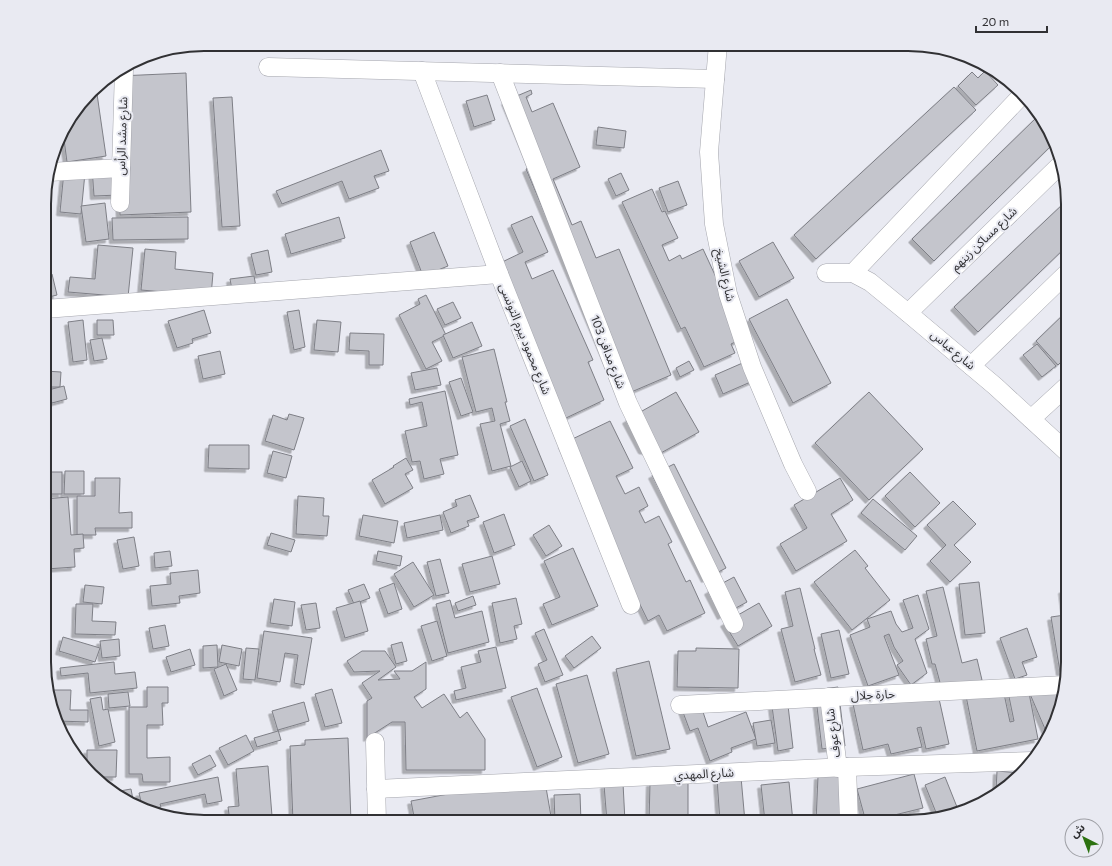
<svg xmlns="http://www.w3.org/2000/svg" width="1112" height="866" viewBox="0 0 1112 866" font-family="Commissioner,'Noto Sans Arabic',sans-serif">
	<style>
		.building { fill: #c4c5cc; stroke: #7e7f86; filter: url(#shadow) }
		.lines { fill: none; stroke-linecap: round; stroke-linejoin: round }
		.street-casing { stroke: #a5a6ad; stroke-width: 19 }
		.street { stroke: #fff; stroke-width: 18 }
		.labels { text-anchor: middle; stroke-width: 4; stroke-linejoin: round; paint-order: stroke }
		.street-label { font-size: 12px; fill: #313134; stroke: #e9eaf2 }
		.rim { fill: none; stroke: #313134; stroke-width: 2 }
	</style>
	<defs>
		<filter id="shadow"><feDropShadow dx="-3.5" dy="3.5" stdDeviation="0" flood-color="#0004"/></filter>
	</defs>
	<rect width="100%" height="100%" fill="#e9eaf2"/>
	<!-- building -->
	<g class="building">
		<polygon points="985,71 998,85 976,105 958,86 972,72 978,78"/>
		<polygon points="186,73 191,212 120,215 119,195 94,196 92,168 122,166 119,76"/>
		<polygon points="96,87 106,156 67,162 63,132 65,124"/>
		<polygon points="954,87 976,110 816,259 794,235"/>
		<polygon points="531,90 532,94 526,97 532,112 553,103 580,167 553,179 572,225 581,221 596,258 619,249 671,375 622,396 526,169 532,166 505,101"/>
		<polygon points="487,95 495,120 474,127 466,101"/>
		<polygon points="232,97 240,226 222,227 213,98"/>
		<polygon points="1037,117 1055,142 934,261 912,239"/>
		<polygon points="598,127 626,131 624,148 596,145"/>
		<polygon points="381,150 389,171 374,176 379,188 349,199 342,181 282,204 276,191"/>
		<polygon points="64,171 85,173 81,214 60,212"/>
		<polygon points="621,173 629,190 616,196 608,179"/>
		<polygon points="48,175 50,175 49,213 45,213 45,183"/>
		<polygon points="678,181 687,205 668,212 659,188"/>
		<polygon points="652,189 662,212 665,211 678,238 662,245 669,261 680,255 682,259 703,249 744,338 731,344 735,353 704,367 685,327 681,329 622,202"/>
		<polygon points="105,203 109,239 86,242 81,206"/>
		<polygon points="1064,203 1068,207 1068,245 978,332 954,307"/>
		<polygon points="532,216 548,252 525,262 532,279 553,270 593,360 588,362 604,400 566,418 498,264 523,252 511,225"/>
		<polygon points="188,217 188,239 113,240 112,218"/>
		<polygon points="339,217 345,238 291,254 285,234"/>
		<polygon points="434,232 448,266 423,276 410,242"/>
		<polygon points="773,242 794,278 759,297 739,261"/>
		<polygon points="98,245 133,248 128,297 68,292 70,277 95,279"/>
		<polygon points="145,249 176,252 175,269 213,273 211,296 141,290"/>
		<polygon points="268,250 272,272 256,275 251,254"/>
		<polygon points="52,274 57,295 45,298 45,276"/>
		<polygon points="254,276 256,287 232,290 230,279"/>
		<polygon points="426,295 446,335 432,342 442,361 426,369 399,315 420,304 418,299"/>
		<polygon points="787,299 831,383 793,403 749,319"/>
		<polygon points="453,302 461,318 445,325 437,309"/>
		<polygon points="204,310 211,333 192,339 193,343 177,348 168,321"/>
		<polygon points="299,310 305,347 294,350 287,312"/>
		<polygon points="1068,310 1068,355 1058,365 1036,341"/>
		<polygon points="83,320 87,360 73,362 68,322"/>
		<polygon points="97,320 113,320 114,335 97,335"/>
		<polygon points="317,320 341,322 338,352 314,350"/>
		<rect x="45" y="321" width="2" height="45"/>
		<polygon points="472,322 482,346 453,358 443,335"/>
		<polygon points="350,333 384,334 383,365 369,365 369,351 349,350"/>
		<polygon points="102,338 107,359 94,361 90,340"/>
		<polygon points="1037,344 1056,366 1042,377 1023,355"/>
		<polygon points="494,349 507,402 505,402 510,421 500,424 511,466 492,471 480,424 495,421 492,408 476,412 462,357"/>
		<polygon points="220,351 225,374 203,379 198,356"/>
		<polygon points="754,358 762,377 723,394 715,375"/>
		<polygon points="689,361 694,370 680,377 676,368"/>
		<polygon points="437,368 441,385 415,390 411,373"/>
		<polygon points="45,371 61,372 60,387 47,387 45,419"/>
		<polygon points="461,378 473,412 461,416 449,382"/>
		<polygon points="64,386 67,399 52,403 48,390"/>
		<polygon points="445,391 458,455 440,459 444,474 424,479 420,461 412,462 405,431 427,426 422,402 410,405 409,399"/>
		<polygon points="676,392 699,432 659,454 642,450 626,420"/>
		<polygon points="869,392 923,449 869,500 815,443"/>
		<polygon points="289,414 304,418 294,450 265,441 273,415 287,420"/>
		<polygon points="525,419 548,475 534,481 510,426"/>
		<polygon points="610,421 633,468 616,476 625,494 639,487 648,506 639,511 645,523 659,516 672,542 668,544 686,582 690,580 705,613 667,631 659,615 648,621 562,444"/>
		<polygon points="209,445 249,445 249,469 208,468"/>
		<polygon points="273,451 292,456 286,478 267,473"/>
		<polygon points="406,458 413,470 405,474 413,488 385,504 372,480 394,467 393,466"/>
		<polygon points="522,461 531,481 519,487 510,467"/>
		<polygon points="674,464 726,568 705,579 652,475"/>
		<polygon points="65,471 84,471 84,494 64,494"/>
		<rect x="45" y="472" width="17" height="22"/>
		<polygon points="910,472 940,503 915,527 885,496"/>
		<polygon points="95,478 120,478 119,513 132,512 132,528 95,528 96,535 77,535 77,496 95,496"/>
		<polygon points="840,478 853,500 831,514 847,541 796,571 780,544 807,528 794,505"/>
		<polygon points="470,495 479,517 467,521 469,526 451,533 443,512 457,506 455,500"/>
		<polygon points="298,496 324,498 323,516 329,516 327,536 296,534"/>
		<polygon points="68,497 71,535 83,534 84,548 74,549 75,567 46,569 45,542 45,499"/>
		<polygon points="873,499 917,536 905,550 861,513"/>
		<polygon points="953,501 976,524 954,545 971,562 950,582 930,561 946,545 927,525"/>
		<polygon points="504,514 515,545 494,553 483,522"/>
		<polygon points="363,515 398,521 394,543 359,536"/>
		<polygon points="440,515 443,530 407,538 404,523"/>
		<polygon points="549,525 562,546 546,556 533,535"/>
		<polygon points="271,533 295,540 291,552 267,545"/>
		<polygon points="134,537 139,566 123,569 117,540"/>
		<polygon points="573,548 598,606 552,625 543,604 560,597 544,561"/>
		<polygon points="855,550 868,566 865,568 890,600 852,630 814,582"/>
		<polygon points="170,551 172,566 155,568 154,553"/>
		<polygon points="378,551 402,556 400,566 376,561"/>
		<polygon points="492,556 500,584 470,592 462,564"/>
		<polygon points="440,559 449,593 436,596 427,562"/>
		<polygon points="413,562 434,595 414,607 394,574"/>
		<polygon points="198,570 200,593 179,596 180,603 152,606 150,586 171,584 170,573"/>
		<polygon points="734,577 747,602 721,616 708,591"/>
		<polygon points="979,582 985,633 965,635 959,584"/>
		<polygon points="394,583 402,609 388,614 379,589"/>
		<polygon points="364,584 370,598 354,604 348,590"/>
		<polygon points="85,585 104,587 102,604 83,602"/>
		<polygon points="943,587 962,663 977,659 982,680 942,690 935,664 932,664 926,639 937,636 926,591"/>
		<polygon points="800,588 815,649 814,649 821,675 795,682 781,629 793,626 785,592"/>
		<polygon points="1068,589 1068,671 1060,672 1051,617 1065,615 1062,590"/>
		<polygon points="918,595 929,629 915,639 927,673 911,685 897,665 903,661 894,647 889,634 884,636 899,675 868,686 850,635 870,627 867,619 891,611 896,624 902,632 913,628 903,600"/>
		<polygon points="473,596 476,605 458,611 455,603"/>
		<polygon points="516,598 522,624 514,626 517,639 500,643 492,603"/>
		<polygon points="274,599 295,602 292,626 270,623"/>
		<polygon points="450,600 455,618 482,611 489,642 448,653 436,604"/>
		<polygon points="360,601 368,631 345,638 336,608"/>
		<polygon points="316,603 320,628 306,630 301,605"/>
		<polygon points="759,603 772,626 738,646 724,623"/>
		<polygon points="76,604 93,604 92,621 116,622 115,635 75,634"/>
		<polygon points="437,621 447,656 432,661 421,626"/>
		<polygon points="165,625 169,646 153,649 149,628"/>
		<polygon points="44,626 47,626 49,640 47,649 49,660 46,677 44,673"/>
		<polygon points="1027,628 1037,657 1022,662 1027,675 1015,679 1000,638"/>
		<polygon points="544,629 563,675 545,682 538,664 547,660 535,633"/>
		<polygon points="839,630 849,674 831,678 821,634"/>
		<polygon points="264,631 312,638 304,685 294,683 298,655 285,653 280,682 257,678"/>
		<polygon points="592,636 601,648 574,668 565,656"/>
		<polygon points="63,637 100,648 95,662 59,651"/>
		<polygon points="119,639 120,656 102,658 100,641"/>
		<polygon points="402,642 407,661 396,664 391,645"/>
		<polygon points="217,645 218,667 203,668 203,646"/>
		<polygon points="222,645 242,649 239,666 219,662"/>
		<polygon points="496,647 506,688 456,700 454,691 466,688 461,667 481,662 478,651"/>
		<polygon points="246,648 259,649 255,680 243,679"/>
		<polygon points="696,648 739,649 738,688 677,687 678,651 696,651"/>
		<polygon points="190,649 195,665 171,672 166,657"/>
		<polygon points="362,651 385,651 396,667 378,680 400,679 394,671 412,671 426,662 426,689 414,697 422,708 444,694 460,718 467,712 485,739 485,770 406,770 405,722 392,722 367,738 367,701 372,698 362,683 380,671 354,672 347,661"/>
		<polygon points="649,661 670,749 636,756 616,669"/>
		<polygon points="114,662 115,674 135,672 137,688 90,693 88,673 61,676 60,668"/>
		<polygon points="226,664 237,690 224,696 214,669"/>
		<polygon points="587,675 609,754 578,763 556,684"/>
		<polygon points="1057,683 1062,696 1056,724 1048,736 1030,694"/>
		<polygon points="936,685 949,744 926,749 921,727 917,728 922,747 891,754 888,744 863,750 853,704"/>
		<polygon points="147,687 168,687 168,703 162,703 163,725 147,725 147,758 170,757 170,782 143,782 142,774 129,774 129,707 147,707"/>
		<polygon points="838,687 845,746 822,749 815,690"/>
		<polygon points="537,688 562,757 537,767 511,697"/>
		<polygon points="1028,688 1038,739 977,751 966,696 1003,689 1010,722 1014,721 1008,692"/>
		<polygon points="332,689 342,723 325,727 315,694"/>
		<polygon points="49,690 71,690 70,710 88,710 88,722 57,721"/>
		<polygon points="128,692 130,706 109,708 108,694"/>
		<polygon points="101,697 103,710 108,709 115,742 99,746 90,699"/>
		<polygon points="787,697 793,748 778,751 771,699"/>
		<polygon points="699,700 708,727 746,712 756,739 731,748 732,752 710,761 698,728 690,731 681,707"/>
		<polygon points="304,702 309,721 278,730 281,740 257,747 254,738 278,731 272,711"/>
		<polygon points="771,720 775,743 757,746 753,723"/>
		<polygon points="246,735 254,751 228,765 219,748"/>
		<polygon points="348,738 351,822 293,822 290,746 305,745 305,740"/>
		<polygon points="87,750 117,750 116,777 94,777 87,768"/>
		<polygon points="210,755 216,766 198,775 192,764"/>
		<polygon points="268,766 272,816 259,818 259,822 230,822 228,807 239,806 236,769"/>
		<polygon points="997,771 1020,773 996,791"/>
		<polygon points="914,774 923,808 866,822 857,789"/>
		<polygon points="544,776 552,822 458,822 457,818 447,820 448,822 415,822 411,801"/>
		<polygon points="818,776 850,777 849,822 816,822"/>
		<polygon points="218,777 222,801 207,804 205,794 160,804 161,807 143,810 139,793"/>
		<polygon points="741,777 745,822 720,822 717,779"/>
		<polygon points="945,777 957,807 937,815 925,785"/>
		<polygon points="789,782 793,822 765,822 761,785"/>
		<polygon points="623,783 625,822 607,822 604,785"/>
		<polygon points="650,783 688,783 688,822 649,822"/>
		<polygon points="131,789 134,805 114,792"/>
		<polygon points="580,794 581,822 555,822 554,795"/>
		<polygon points="893,819 920,820 908,822 893,822"/>
	</g>
	<g class="lines">
		<!-- street casing -->
		<g class="street-casing">
			<g id="street">
				<polyline points="718,44 709,152 714,224 728,294 752,367 793,464 807,491"/>
				<polyline points="268,67 715,79"/>
				<polyline points="422,71 499,274 631,605"/>
				<polyline points="500,73 628,403 734,624"/>
				<polyline points="49,172 121,168"/>
				<polyline points="120,203 124,69"/>
				<polyline points="826,273 853,273 870,282 908,313 995,386 1068,453"/>
				<polyline points="853,273 1022,95"/>
				<polyline points="45,309 499,274"/>
				<polyline points="908,313 1060,165"/>
				<polyline points="971,366 1068,272"/>
				<polyline points="1031,419 1068,385"/>
				<polyline points="829,697 838,768"/>
				<polyline points="680,705 1065,685"/>
				<polyline points="375,742 377,822"/>
				<polyline points="847,767 849,822"/>
				<polyline points="376,789 847,767 1032,761"/>
			</g>
		</g>
		<!-- street -->
		<use href="#street" class="street"/>
	</g>
	<g class="labels">
		<!-- street labels -->
		<g class="street-label">
			<text transform="translate(122 136) rotate(-88)" y="4">شارع مشد الرأس</text>
			<text transform="translate(984 239) rotate(-44)" y="4">شارع مساكن زينهم</text>
			<text transform="translate(725 275) rotate(77)" y="4">شارع الشيخ</text>
			<text transform="translate(525 339) rotate(68)" y="4">شارع محمود بيرم التونسى</text>
			<text transform="translate(953 350) rotate(40)" y="4">شارع عباس</text>
			<text transform="translate(608 352) rotate(69)" y="4">شارع مدافن 103</text>
			<text transform="translate(873 695) rotate(-3)" y="4">حارة جلال</text>
			<text transform="translate(833 733) rotate(-97)" y="4">شارع عوف</text>
			<text transform="translate(704 774) rotate(-3)" y="4">شارع المهدي</text>
		</g>
	</g>
	<!-- crop -->
	<path d="M0 0H1112V866H0ZM204 51H908A153 153 0 0 1 1061 204V662A153 153 0 0 1 908 815H204A153 153 0 0 1 51 662V204A153 153 0 0 1 204 51Z" fill="#e9eaf2" fill-rule="evenodd"/>
	<path class="rim" d="M204 51H908A153 153 0 0 1 1061 204V662A153 153 0 0 1 908 815H204A153 153 0 0 1 51 662V204A153 153 0 0 1 204 51Z"/>
	<!-- north arrow -->
	<g transform="translate(1084 838) rotate(318)"><circle r="19" fill="#e9eaf2" stroke="#9fa0a6"/>
	<path d="M0-3L7 15L0 10L-7 15Z" fill="#2c7110"/>
	<text y="-6" font-size="11" font-weight="bold" text-anchor="middle" fill="#313134">ش</text>
	</g>
	<!-- scale -->
	<path d="M976 26v6h71v-6" fill="none" stroke="#313134" stroke-width="2"/>
	<text x="982" y="26" font-size="12" fill="#313134" stroke="#e9eaf2" stroke-width="3" paint-order="stroke">20 m</text>
</svg>
